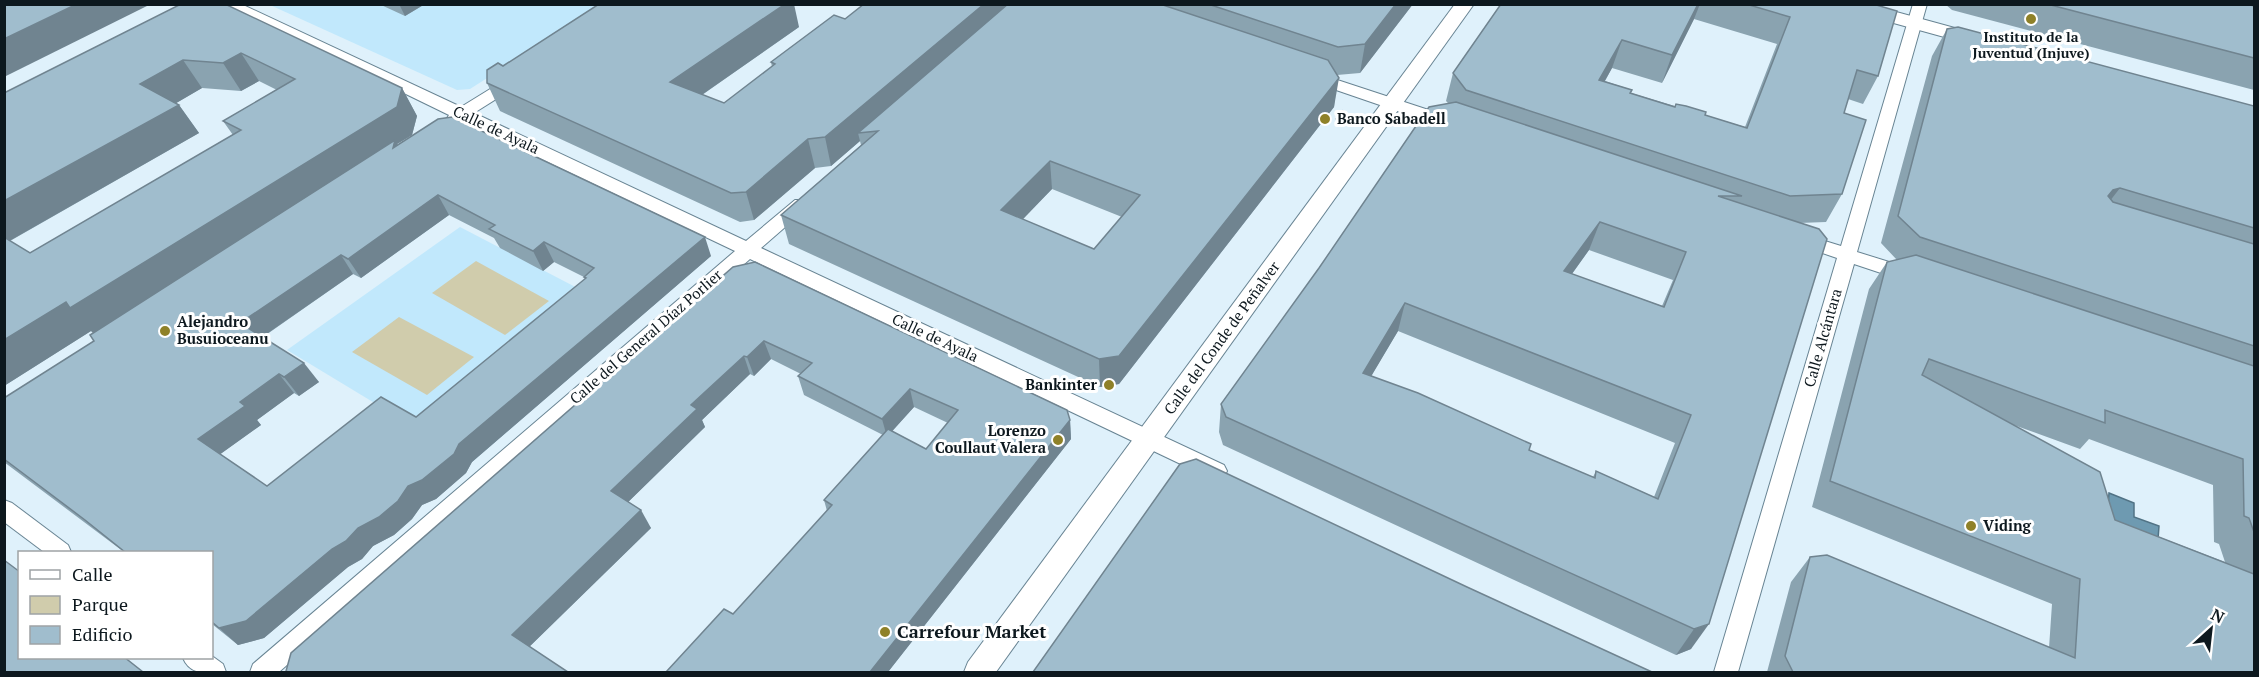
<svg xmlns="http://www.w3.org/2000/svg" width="2259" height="677" viewBox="0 0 2259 677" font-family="'PT Serif',serif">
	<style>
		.built { fill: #c1e8fc }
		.green { fill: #d0ccac }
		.water { fill: #6e9ab1; stroke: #517385; stroke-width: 1.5 }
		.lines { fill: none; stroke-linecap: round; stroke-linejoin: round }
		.minor-casing { stroke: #688493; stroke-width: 2 }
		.tertiary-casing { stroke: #688493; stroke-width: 2 }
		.path { stroke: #94a3ac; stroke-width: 3; stroke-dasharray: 4 4; stroke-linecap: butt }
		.minor { fill: #fff; fill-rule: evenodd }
		.tertiary { fill: #fff; fill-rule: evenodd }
		.wall { fill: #8aa3b0; fill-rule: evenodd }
		.shaded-wall { fill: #708490 }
		.building { fill: #a0bdcd; stroke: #708490; stroke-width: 1.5; fill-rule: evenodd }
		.poi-dot { fill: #8f8128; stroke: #fff; stroke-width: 2 }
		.labels { text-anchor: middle; stroke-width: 6; stroke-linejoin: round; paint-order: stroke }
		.far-poi-label { font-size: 14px; font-weight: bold; fill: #0d181e; stroke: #fff }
		.poi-label { font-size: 15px; font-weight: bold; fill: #0d181e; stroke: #fff; text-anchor: start }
		.street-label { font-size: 15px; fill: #0d181e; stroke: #fff }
		.near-poi-label { font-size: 18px; font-weight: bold; fill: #0d181e; stroke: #fff; text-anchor: start }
	</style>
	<rect width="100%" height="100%" fill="#dff1fb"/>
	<!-- built -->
	<g class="built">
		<polygon points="270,5 602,5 470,89 457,90"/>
		<polygon points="460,227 637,319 472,462 287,350"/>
	</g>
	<!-- green -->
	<g class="green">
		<polygon points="476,261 549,301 505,335 432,293"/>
		<polygon points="399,317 474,357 427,395 352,352"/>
	</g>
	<!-- water -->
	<polygon class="water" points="2109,493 2134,503 2134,517 2159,526 2158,539 2107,519"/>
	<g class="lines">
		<!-- minor casing -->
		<g class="minor-casing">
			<g id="minor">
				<polygon points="221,4 241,4 461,107 508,78 520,78 522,81 520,84 474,113 746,241 795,200 807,200 810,204 807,208 761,248 1224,465 1227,471 1224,477 1216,480 1208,477 750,259 279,672 250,672 253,664 735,251 462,121 449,122 447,118 449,115"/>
				<polygon points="1913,4 1927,4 1857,252 1915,270 1917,275 1915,280 1908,282 1854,264 1738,672 1714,672 1837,258 1793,243 1790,239 1793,235 1799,233 1841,246"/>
				<polygon points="1313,72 1456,119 1458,123 1456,127 1444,127 1307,80 1305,77 1307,74"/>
				<polygon points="4,500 12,503 68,545 71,552 44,552 4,522"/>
				<path d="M212,656L223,664L226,672C208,672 191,677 183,658Z"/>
			</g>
		</g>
		<!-- tertiary casing -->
		<g class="tertiary-casing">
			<g id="tertiary">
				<polygon points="1455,4 1474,4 996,672 964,672 968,662"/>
				<polygon points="1836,4 1867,4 1984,36 1986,40 1984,44 1977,46 1839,8"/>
			</g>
		</g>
		<!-- path -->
		<polyline class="path" points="1336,120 1344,110"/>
		<!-- minor -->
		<use href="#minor" class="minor"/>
		<!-- tertiary -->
		<use href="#tertiary" class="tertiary"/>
	</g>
	<!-- wall -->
	<g class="wall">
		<path d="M181,4L402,88L417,116L412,135L397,144L398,145L711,256L472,462L466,473L436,499L422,505L412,519L394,535L373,546L362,559L348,567L264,638L238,645L212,624V552H124L4,462V398L94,341L93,332L91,331L4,386V93ZM259,81L277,90L223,121L233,135L30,253L10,241L199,133L179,105L176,103L202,88L241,91ZM449,215L494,238L500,248L543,271L554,262L584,277L585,279L416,417L267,486L220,454L261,425L257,420L294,393L299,396L319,382L263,337L353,274L361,278Z"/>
		<polygon points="379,4 425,4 405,16"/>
		<path d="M864,4H1413L1360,73L1337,75L1334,107L1119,384L1100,387L789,244L781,215L861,145L860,141L831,166L815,168L754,220L740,222L500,111L487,83L503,66L799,27L702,95L724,103L772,67L771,62L845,19ZM1052,189L1122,217L1094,249L1022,219Z"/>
		<path d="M1501,4H1873L1878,76L1863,104L1848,99L1844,113L1842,194L1826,222L1799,223L1691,649L1676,655L1223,445L1219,432L1221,404L1448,103L1446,101L1453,73ZM1694,19L1777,44L1745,127L1631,93L1632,90L1605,81L1612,68L1662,83ZM1589,250L1673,280L1662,306L1572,274ZM1398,331L1675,443L1654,497L1596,471L1593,477L1529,450L1371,376Z"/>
		<polygon points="1945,4 2254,4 2254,90 1952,10"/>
		<path d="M1947,29L2254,106V672H1767L1791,582L1810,557L2049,648L2052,604L1812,507L1869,289L1887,262L1897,260L1881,243L1932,56ZM2011,424L2080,449L2089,439L2213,485L2214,542L2219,544L2225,562L2115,520Z"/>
		<path d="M733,267L1070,420L1071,439L888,672H666L733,614L827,511L824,500L883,435L804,395L798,376L801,374L771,359L754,376L750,374L702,420L705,427L628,502L651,528L530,646ZM914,407L948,423L926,449L892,431Z"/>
	</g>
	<!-- shaded-wall -->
	<g class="shaded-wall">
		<polygon points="77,4 151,4 4,77 4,39"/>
		<polygon points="399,4 425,4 405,16"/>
		<polygon points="785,4 794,4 799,27 680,110 670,82"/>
		<polygon points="984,4 1019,4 858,133 860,141 831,166 825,137"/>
		<polygon points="1396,4 1413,4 1360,73 1365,44"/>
		<polygon points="1698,4 1700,4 1694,19 1662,83 1672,55"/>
		<polygon points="1622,40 1612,68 1590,107 1599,80"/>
		<polygon points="241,53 259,81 241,91 223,63"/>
		<polygon points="183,60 202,88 161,112 140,84"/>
		<polygon points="1339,78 1334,107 1119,384 1100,387 1099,359"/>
		<polygon points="402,88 417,116 412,135 397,144 406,160 96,336 91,331 4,386 4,340"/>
		<polygon points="179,105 199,133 4,244 4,201"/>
		<polygon points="808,139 815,168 754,220 746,192"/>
		<polygon points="1050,161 1052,189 1004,239 1001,210"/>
		<polygon points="2120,188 2099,215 2091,217 2113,190"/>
		<polygon points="438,195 449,215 361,278 348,259"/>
		<polygon points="1600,222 1589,250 1553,300 1564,271"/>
		<polygon points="705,237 711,256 472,462 466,473 436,499 422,505 412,519 394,535 373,546 362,559 348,567 264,638 238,645 219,628 408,486"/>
		<polygon points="544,242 554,262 543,271 533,251"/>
		<polygon points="341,255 353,274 255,342 240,323"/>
		<polygon points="1405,303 1398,331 1356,402 1363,373"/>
		<polygon points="764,341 771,359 754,376 747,357"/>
		<polygon points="744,356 750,374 702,420 705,427 621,509 611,491 691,405"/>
		<polygon points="304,363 319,382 299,396 284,377"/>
		<polygon points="279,374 294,393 257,420 261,425 215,458 198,439 240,402"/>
		<polygon points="910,389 914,407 887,437 882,419"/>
		<polygon points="1070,420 1071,439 888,672 870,672"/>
		<polygon points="641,510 651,528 525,651 512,635"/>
		<polygon points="1709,624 1691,649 1676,655 1694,629"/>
	</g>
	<!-- building -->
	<g class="building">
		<polygon points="4,4 77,4 4,39"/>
		<polygon points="181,4 225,4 402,88 397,107 70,308 66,302 4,340 4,237 30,253 241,130 223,121 295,79 241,53 223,63 183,60 140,84 179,105 4,201 4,93"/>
		<polygon points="599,4 785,4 670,82 724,103 775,64 771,62 834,15 845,19 864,4 984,4 825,137 808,139 746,192 731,193 487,83 487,70 498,63 503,66"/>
		<path d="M1008,4H1160L1328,60L1339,78L1119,356L1099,359L781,215L878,131L858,133ZM1050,161L1140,195L1094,249L1001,210Z"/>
		<polygon points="1208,4 1396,4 1365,44 1338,47"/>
		<polygon points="1501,4 1698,4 1672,55 1622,40 1599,80 1632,90 1630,93 1675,107 1676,104 1686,106 1706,112 1705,115 1747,128 1790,17 1746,4 1873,4 1897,11 1878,76 1857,70 1844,113 1866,120 1842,194 1790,196 1466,90 1453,73"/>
		<polygon points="2047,4 2247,4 2254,6 2254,58"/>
		<polygon points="1958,27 2254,106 2254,228 2120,188 2113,190 2108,196 2113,202 2254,244 2254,346 1920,237 1898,216 1947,29"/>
		<path d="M1456,102L1742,196H1718L1819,229L1827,239L1709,624L1694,629L1226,417L1221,404L1319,268L1429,107ZM1600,222L1686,252L1664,307L1564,271ZM1405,303L1691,415L1658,499L1596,471L1595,478L1529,450L1531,444L1418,393L1363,373Z"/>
		<path d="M452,117L705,237L459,444L454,454L422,480L408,486L398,501L379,517L358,528L346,541L332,549L246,621L219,628L212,622V552H125L85,520L4,459V398L94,341L90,335L395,140L393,148L438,119ZM438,195L495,225L489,229L533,251L544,242L594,268L584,277L586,278L416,417L381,397L267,486L198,439L245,406L240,402L279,374L284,377L304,363L240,323L341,255L348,259Z"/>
		<polygon points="1916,255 2254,366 2254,532 2249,518 2244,516 2243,459 2105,410 2105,423 1929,359 1922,375 2100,472 2115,520 2254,574 2254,672 1793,672 1785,656 1810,557 1827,555 2075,658 2080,579 1830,481 1887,262"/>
		<polygon points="755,262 1067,410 1070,420 870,672 666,672 724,609 733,614 832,505 824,500 888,429 926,449 958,410 910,389 882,419 798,376 812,363 764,341 747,357 744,356 691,405 697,409 611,491 641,510 512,635 568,672 288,672 286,671 291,653 733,267"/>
		<polygon points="1196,459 1467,587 1652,672 1033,672 1180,464"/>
		<polygon points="4,560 20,572 20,657 124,657 143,672 4,672"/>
	</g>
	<!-- markers -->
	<g class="poi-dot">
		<circle cx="2031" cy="19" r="6"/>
		<circle cx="1325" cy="119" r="6"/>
		<circle cx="165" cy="331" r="6"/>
		<circle cx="1109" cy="385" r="6"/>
		<circle cx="1058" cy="440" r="6"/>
		<circle cx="1971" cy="526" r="6"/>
		<circle cx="885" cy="632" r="6"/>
	</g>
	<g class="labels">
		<!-- far-poi labels -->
		<g class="far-poi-label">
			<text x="2031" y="42">Instituto de la<tspan x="2031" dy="16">Juventud (Injuve)</tspan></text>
		</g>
		<!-- poi labels -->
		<g class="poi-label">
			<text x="1337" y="124">Banco Sabadell</text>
			<text x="177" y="327">Alejandro<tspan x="177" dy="17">Busuioceanu</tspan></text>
			<text x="1097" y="390" text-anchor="end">Bankinter</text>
			<text x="1046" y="436" text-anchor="end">Lorenzo<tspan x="1046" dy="17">Coullaut Valera</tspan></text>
			<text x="1983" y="531">Viding</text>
		</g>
		<!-- street labels -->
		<g class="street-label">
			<text transform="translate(496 130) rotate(25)" y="5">Calle de Ayala</text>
			<text transform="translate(646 337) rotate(-41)" y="5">Calle del General Díaz Porlier</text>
			<text transform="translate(935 338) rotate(25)" y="5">Calle de Ayala</text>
			<text transform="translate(1222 338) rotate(-54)" y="5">Calle del Conde de Peñalver</text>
			<text transform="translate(1823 338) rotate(-74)" y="5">Calle Alcántara</text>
		</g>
		<!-- near-poi labels -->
		<g class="near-poi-label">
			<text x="897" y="638">Carrefour Market</text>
		</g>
	</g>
	<!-- border -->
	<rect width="2259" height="677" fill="none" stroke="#0d181e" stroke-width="12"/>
	<!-- legend -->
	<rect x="18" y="551" width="195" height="108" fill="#ffffff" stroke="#9ea3a5" stroke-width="1.5"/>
	<rect x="30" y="570" width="30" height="9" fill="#ffffff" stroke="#9ea3a5" stroke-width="1.5"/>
	<text x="72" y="581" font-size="18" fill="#0d181e">Calle</text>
	<rect x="30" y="596" width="30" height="18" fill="#d0ccac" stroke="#9ea3a5" stroke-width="1.5"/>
	<text x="72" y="611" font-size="18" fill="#0d181e">Parque</text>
	<rect x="30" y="626" width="30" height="18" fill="#a0bdcd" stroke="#9ea3a5" stroke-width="1.5"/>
	<text x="72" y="641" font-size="18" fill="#0d181e">Edificio</text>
	<!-- north arrow -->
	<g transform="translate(2211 629) rotate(27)" stroke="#ffffff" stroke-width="4.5" paint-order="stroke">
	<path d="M0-4.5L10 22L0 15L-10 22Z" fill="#0d181e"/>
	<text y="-9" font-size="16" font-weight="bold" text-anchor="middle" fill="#0d181e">N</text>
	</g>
</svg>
